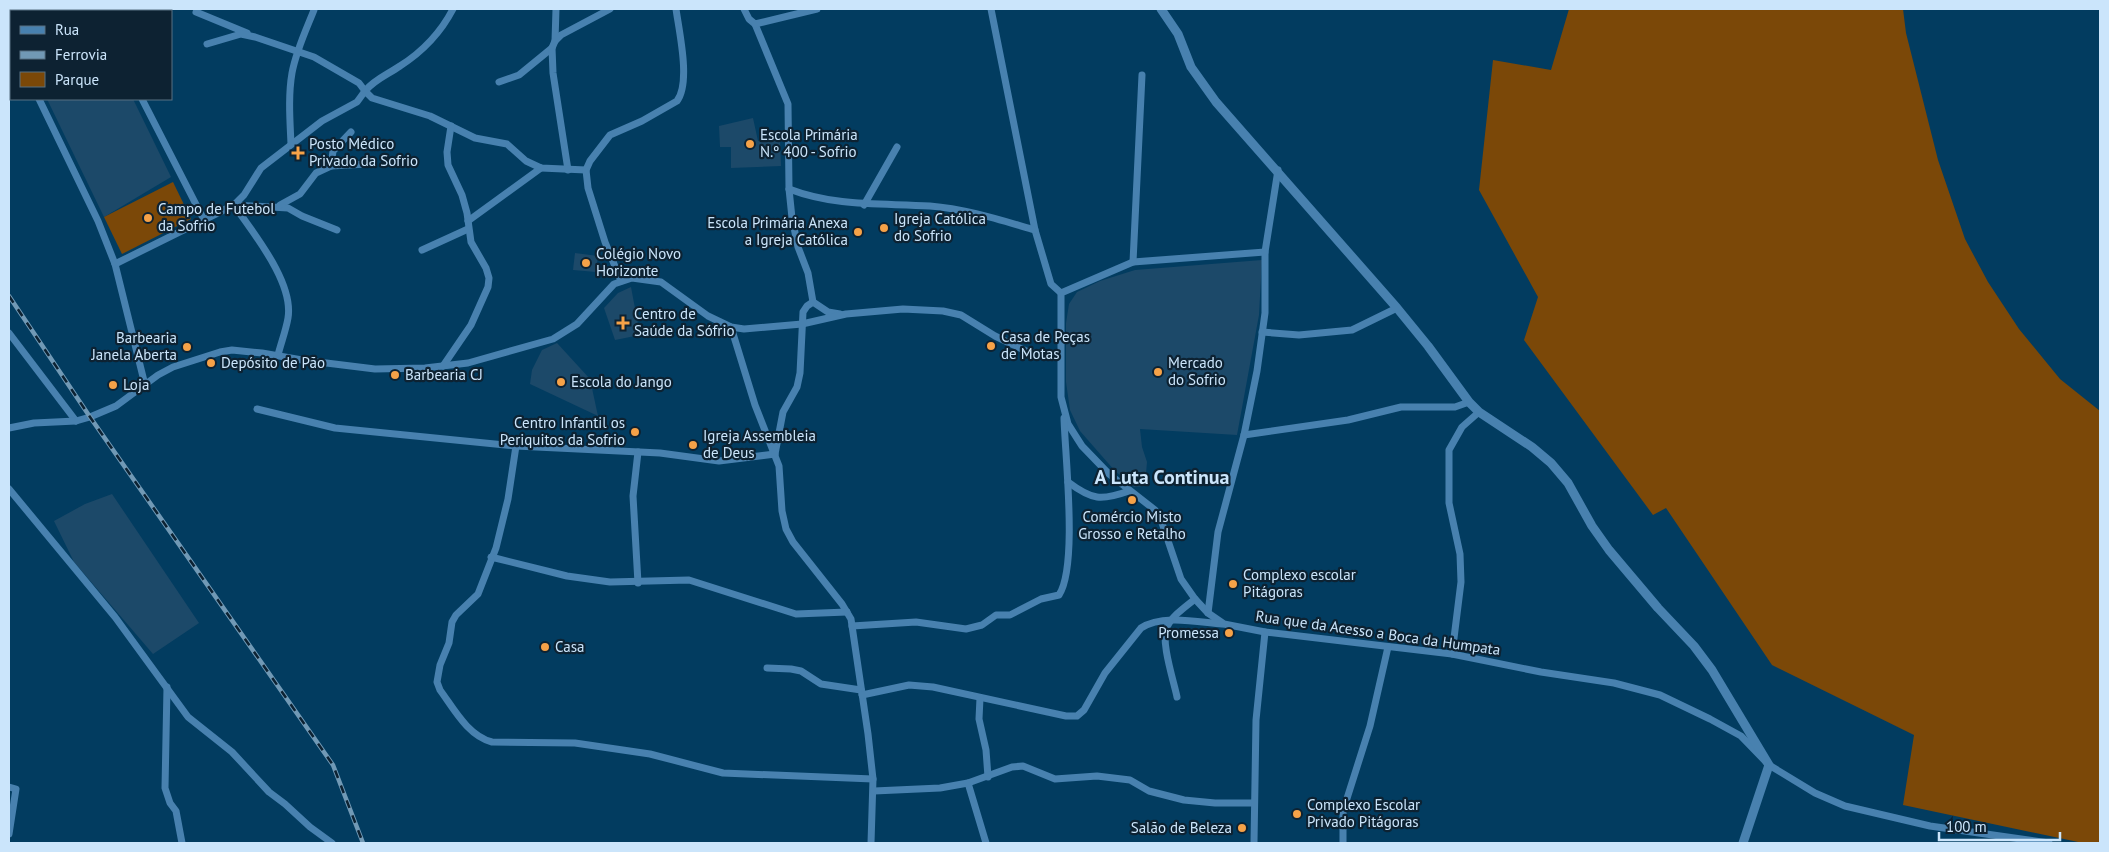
<svg xmlns="http://www.w3.org/2000/svg" width="2109" height="852" viewBox="0 0 2109 852" font-family="'PT Sans',sans-serif">
	<style>
		.built { fill: #1c4969 }
		.green { fill: #7b4808 }
		.lines { fill: none; stroke-linecap: round; stroke-linejoin: round }
		.minor { stroke: #4881af; stroke-width: 7 }
		.tertiary { stroke: #4881af; stroke-width: 9 }
		.rail-casing { stroke: #7199b5; stroke-width: 4.5 }
		.rail { stroke: #0d2232; stroke-width: 2.5; stroke-dasharray: 8; stroke-linecap: butt }
		.poi-dot { fill: #f6a248; stroke: #0d2232; stroke-width: 2 }
		.labels { text-anchor: middle; stroke-width: 4.5; stroke-linejoin: round; paint-order: stroke }
		.poi-label { font-size: 15px; fill: #cbe5fb; stroke: #0d2232; text-anchor: start }
		.street-label { font-size: 15px; fill: #cbe5fb; stroke: #0d2232 }
		.district-label { font-size: 20px; font-weight: bold; fill: #cbe5fb; stroke: #0d2232 }
	</style>
	<rect width="100%" height="100%" fill="#023c60"/>
	<!-- built -->
	<g class="built">
		<polygon points="9,9 89,9 90,11 11,11 11,87 9,89"/>
		<polygon points="47,99 133,99 171,177 104,217"/>
		<polygon points="753,118 758,141 780,140 781,166 731,168 731,147 720,147 719,126"/>
		<polygon points="575,253 598,256 596,272 573,270"/>
		<polygon points="1262,260 1259,315 1237,435 1140,429 1142,447 1147,462 1145,486 1134,487 1115,471 1080,431 1070,410 1066,382 1066,323 1069,304 1077,292 1100,281 1135,270"/>
		<polygon points="631,287 640,335 615,340 604,308 618,293"/>
		<polygon points="557,343 590,379 598,416 530,384 532,370 542,350"/>
		<polygon points="112,494 199,623 153,654 74,562 54,521 85,504"/>
	</g>
	<!-- green -->
	<g class="green">
		<polygon points="1569,9 1903,9 1906,33 1938,160 1965,239 1988,282 2019,329 2060,379 2100,411 2100,843 2083,843 1903,805 1914,735 1772,665 1666,508 1653,515 1524,340 1538,297 1479,190 1493,60 1551,70"/>
		<polygon points="173,182 191,219 122,254 104,217"/>
	</g>
	<g class="lines">
		<!-- minor -->
		<g class="minor">
			<polyline points="98,9 99,11"/>
			<polyline points="744,9 749,19 755,24 788,104 789,189 792,218 798,247 808,273 813,302 828,312 840,314"/>
			<polyline points="991,9 1035,230 1051,284 1061,293"/>
			<polyline points="196,12 247,33"/>
			<polyline points="755,24 817,9"/>
			<polyline points="555,41 556,9"/>
			<path d="M207,44L241,34L255,37L314,57L359,83L365,91C375,79 387,75 400,66C422,52 441,32 453,9"/>
			<polyline points="499,82 519,75 552,48"/>
			<polyline points="39,99 98,221 115,264 145,385"/>
			<polyline points="142,99 204,220"/>
			<path d="M291,144C290,121 288,96 292,73C296,51 306,30 314,10"/>
			<polyline points="331,166 333,151 351,132"/>
			<polyline points="568,170 553,73 552,48 555,41 561,35 610,9"/>
			<path d="M789,189C836,207 882,203 930,206C966,209 1000,220 1035,230"/>
			<path d="M234,205C253,233 294,282 288,318C286,330 281,343 278,355"/>
			<polyline points="234,205 288,208 302,216 337,230"/>
			<polyline points="280,205 300,194 316,173 331,166 367,164"/>
			<polyline points="864,205 897,147"/>
			<polyline points="468,221 541,168"/>
			<polyline points="422,250 468,229"/>
			<polyline points="1265,252 1133,262 1061,293 1061,397 1068,424 1082,446 1109,474 1155,510 1161,520 1181,579 1195,599 1208,613 1224,624 1265,632 1452,654 1541,672 1614,683 1660,695 1710,719 1741,736 1769,765 1815,793 1845,806 1930,826 2049,843"/>
			<polyline points="1133,262 1142,75"/>
			<polyline points="115,264 234,205 244,195 261,168 322,121 357,102 365,91 372,98 430,116 475,138 507,144 526,161 541,168 586,170"/>
			<path d="M621,281L605,242L588,188L586,170L590,161L610,135L642,121L677,101C691,83 679,31 676,9"/>
			<polyline points="731,327 755,405 779,466 782,511 786,529 793,542 842,604 851,619 868,734 873,779 871,843"/>
			<polyline points="1262,332 1299,335 1352,330 1397,308"/>
			<polyline points="9,333 76,421"/>
			<polyline points="443,366 471,325 488,287 489,278 486,268 471,242 467,213 462,195 448,165 447,152 451,126"/>
			<polyline points="257,409 335,428 516,446 660,453 719,461 775,454"/>
			<polyline points="9,428 34,423 76,421 90,417 116,406 158,375 173,367 220,352 232,350 262,353 302,360 375,369 425,368 468,363 553,339 577,324 614,284 632,278 661,282 708,316 731,327 744,329 802,324 846,314 903,309 943,311 961,315 995,336 1028,352 1060,358"/>
			<polyline points="1244,435 1348,420 1401,407 1455,407 1469,402"/>
			<path d="M516,446L508,499L496,548L478,594L456,615L452,622L449,643L440,665L437,682L440,690C454,709 468,736 492,742L575,743L650,754L723,773L873,779"/>
			<polyline points="638,452 633,496 638,583"/>
			<polyline points="775,454 783,412 797,387 800,373 803,312 807,306 813,302"/>
			<path d="M1068,482C1092,500 1101,501 1129,491"/>
			<polyline points="9,489 115,617 188,717 232,752 269,792 285,804 310,827 332,843"/>
			<polyline points="491,557 567,576 610,582 689,580 796,614 847,612"/>
			<polyline points="1208,613 1218,532 1244,435 1257,371 1265,313 1265,252 1278,170"/>
			<path d="M852,626L916,622L966,629L982,625L996,615H1010L1041,599L1059,595C1078,566 1065,456 1064,418"/>
			<polyline points="1452,654 1461,582 1460,554 1449,503 1449,450 1462,427 1479,412"/>
			<polyline points="767,668 791,669 801,671 821,684 861,690"/>
			<polyline points="167,687 165,788 170,803 176,811 182,843"/>
			<path d="M862,695L909,685L933,687L1066,716H1077L1084,710L1105,673L1141,628C1162,614 1198,622 1222,624"/>
			<path d="M1177,697C1174,682 1160,640 1167,627C1172,616 1185,607 1195,599"/>
			<polyline points="980,698 979,719 986,750 988,777"/>
			<polyline points="968,783 986,843"/>
			<polyline points="9,787 16,789 9,834"/>
			<polyline points="874,791 940,788 968,783 1012,767 1023,766 1055,779 1097,776 1130,780 1149,791 1184,800 1215,803 1254,803"/>
			<polyline points="1254,843 1256,720 1265,632"/>
			<polyline points="1343,843 1343,811 1370,726 1388,647"/>
		</g>
		<!-- tertiary -->
		<polyline class="tertiary" points="1161,9 1178,34 1191,67 1216,102 1397,308 1428,346 1469,402 1479,412 1532,447 1551,463 1568,483 1592,526 1609,550 1658,608 1694,646 1712,670 1769,765 1743,843"/>
		<!-- rail casing -->
		<g class="rail-casing">
			<polyline id="rail" points="9,296 90,417 333,765 363,843"/>
		</g>
		<!-- rail -->
		<use href="#rail" class="rail"/>
	</g>
	<!-- markers -->
	<g class="poi-dot">
		<circle cx="750" cy="144" r="5"/>
		<path d="M295.5 145.5h5v5h5v5h-5v5h-5v-5h-5v-5h5z"/>
		<circle cx="148" cy="218" r="5"/>
		<circle cx="884" cy="228" r="5"/>
		<circle cx="858" cy="232" r="5"/>
		<circle cx="586" cy="263" r="5"/>
		<path d="M620.5 315.5h5v5h5v5h-5v5h-5v-5h-5v-5h5z"/>
		<circle cx="991" cy="346" r="5"/>
		<circle cx="187" cy="347" r="5"/>
		<circle cx="211" cy="363" r="5"/>
		<circle cx="1158" cy="372" r="5"/>
		<circle cx="395" cy="375" r="5"/>
		<circle cx="561" cy="382" r="5"/>
		<circle cx="113" cy="385" r="5"/>
		<circle cx="635" cy="432" r="5"/>
		<circle cx="693" cy="445" r="5"/>
		<circle cx="1132" cy="500" r="5"/>
		<circle cx="1233" cy="584" r="5"/>
		<circle cx="1229" cy="633" r="5"/>
		<circle cx="545" cy="647" r="5"/>
		<circle cx="1297" cy="814" r="5"/>
		<circle cx="1242" cy="828" r="5"/>
	</g>
	<g class="labels">
		<!-- poi labels -->
		<g class="poi-label">
			<text x="760" y="140">Escola Primária<tspan x="760" dy="17">N.º 400 - Sofrio</tspan></text>
			<text x="309" y="149">Posto Médico<tspan x="309" dy="17">Privado da Sofrio</tspan></text>
			<text x="158" y="214">Campo de Futebol<tspan x="158" dy="17">da Sofrio</tspan></text>
			<text x="894" y="224">Igreja Católica<tspan x="894" dy="17">do Sofrio</tspan></text>
			<text x="848" y="228" text-anchor="end">Escola Primária Anexa<tspan x="848" dy="17">a Igreja Católica</tspan></text>
			<text x="596" y="259">Colégio Novo<tspan x="596" dy="17">Horizonte</tspan></text>
			<text x="634" y="319">Centro de<tspan x="634" dy="17">Saúde da Sófrio</tspan></text>
			<text x="1001" y="342">Casa de Peças<tspan x="1001" dy="17">de Motas</tspan></text>
			<text x="177" y="343" text-anchor="end">Barbearia<tspan x="177" dy="17">Janela Aberta</tspan></text>
			<text x="221" y="368">Depósito de Pão</text>
			<text x="1168" y="368">Mercado<tspan x="1168" dy="17">do Sofrio</tspan></text>
			<text x="405" y="380">Barbearia CJ</text>
			<text x="571" y="387">Escola do Jango</text>
			<text x="123" y="390">Loja</text>
			<text x="625" y="428" text-anchor="end">Centro Infantil os<tspan x="625" dy="17">Periquitos da Sofrio</tspan></text>
			<text x="703" y="441">Igreja Assembleia<tspan x="703" dy="17">de Deus</tspan></text>
			<text x="1132" y="522" text-anchor="middle">Comércio Misto<tspan x="1132" dy="17">Grosso e Retalho</tspan></text>
			<text x="1243" y="580">Complexo escolar<tspan x="1243" dy="17">Pitágoras</tspan></text>
			<text x="1219" y="638" text-anchor="end">Promessa</text>
			<text x="555" y="652">Casa</text>
			<text x="1307" y="810">Complexo Escolar<tspan x="1307" dy="17">Privado Pitágoras</tspan></text>
			<text x="1232" y="833" text-anchor="end">Salão de Beleza</text>
		</g>
		<!-- street labels -->
		<g class="street-label">
			<text transform="translate(1378 633) rotate(8)" y="5">Rua que da Acesso a Boca da Humpata</text>
		</g>
		<!-- district labels -->
		<g class="district-label">
			<text x="1162" y="484">A Luta Continua</text>
		</g>
	</g>
	<!-- border -->
	<rect width="2109" height="852" fill="none" stroke="#cbe5fb" stroke-width="20"/>
	<!-- legend -->
	<rect x="10" y="10" width="162" height="90" fill="#0d2232" stroke="#597082"/>
	<rect x="20" y="26" width="25" height="8" fill="#4881af" stroke="#597082"/>
	<text x="55" y="35" font-size="15" fill="#cbe5fb">Rua</text>
	<rect x="20" y="51" width="25" height="8" fill="#7199b5" stroke="#597082"/>
	<text x="55" y="60" font-size="15" fill="#cbe5fb">Ferrovia</text>
	<rect x="20" y="72" width="25" height="15" fill="#7b4808" stroke="#597082"/>
	<text x="55" y="85" font-size="15" fill="#cbe5fb">Parque</text>
	<!-- scale -->
	<path d="M1939 832v8h121v-8" fill="none" stroke="#cbe5fb" stroke-width="2.5"/>
	<text x="1946" y="832" font-size="15" fill="#cbe5fb" stroke="#0d2232" stroke-width="4" paint-order="stroke">100 m</text>
</svg>
